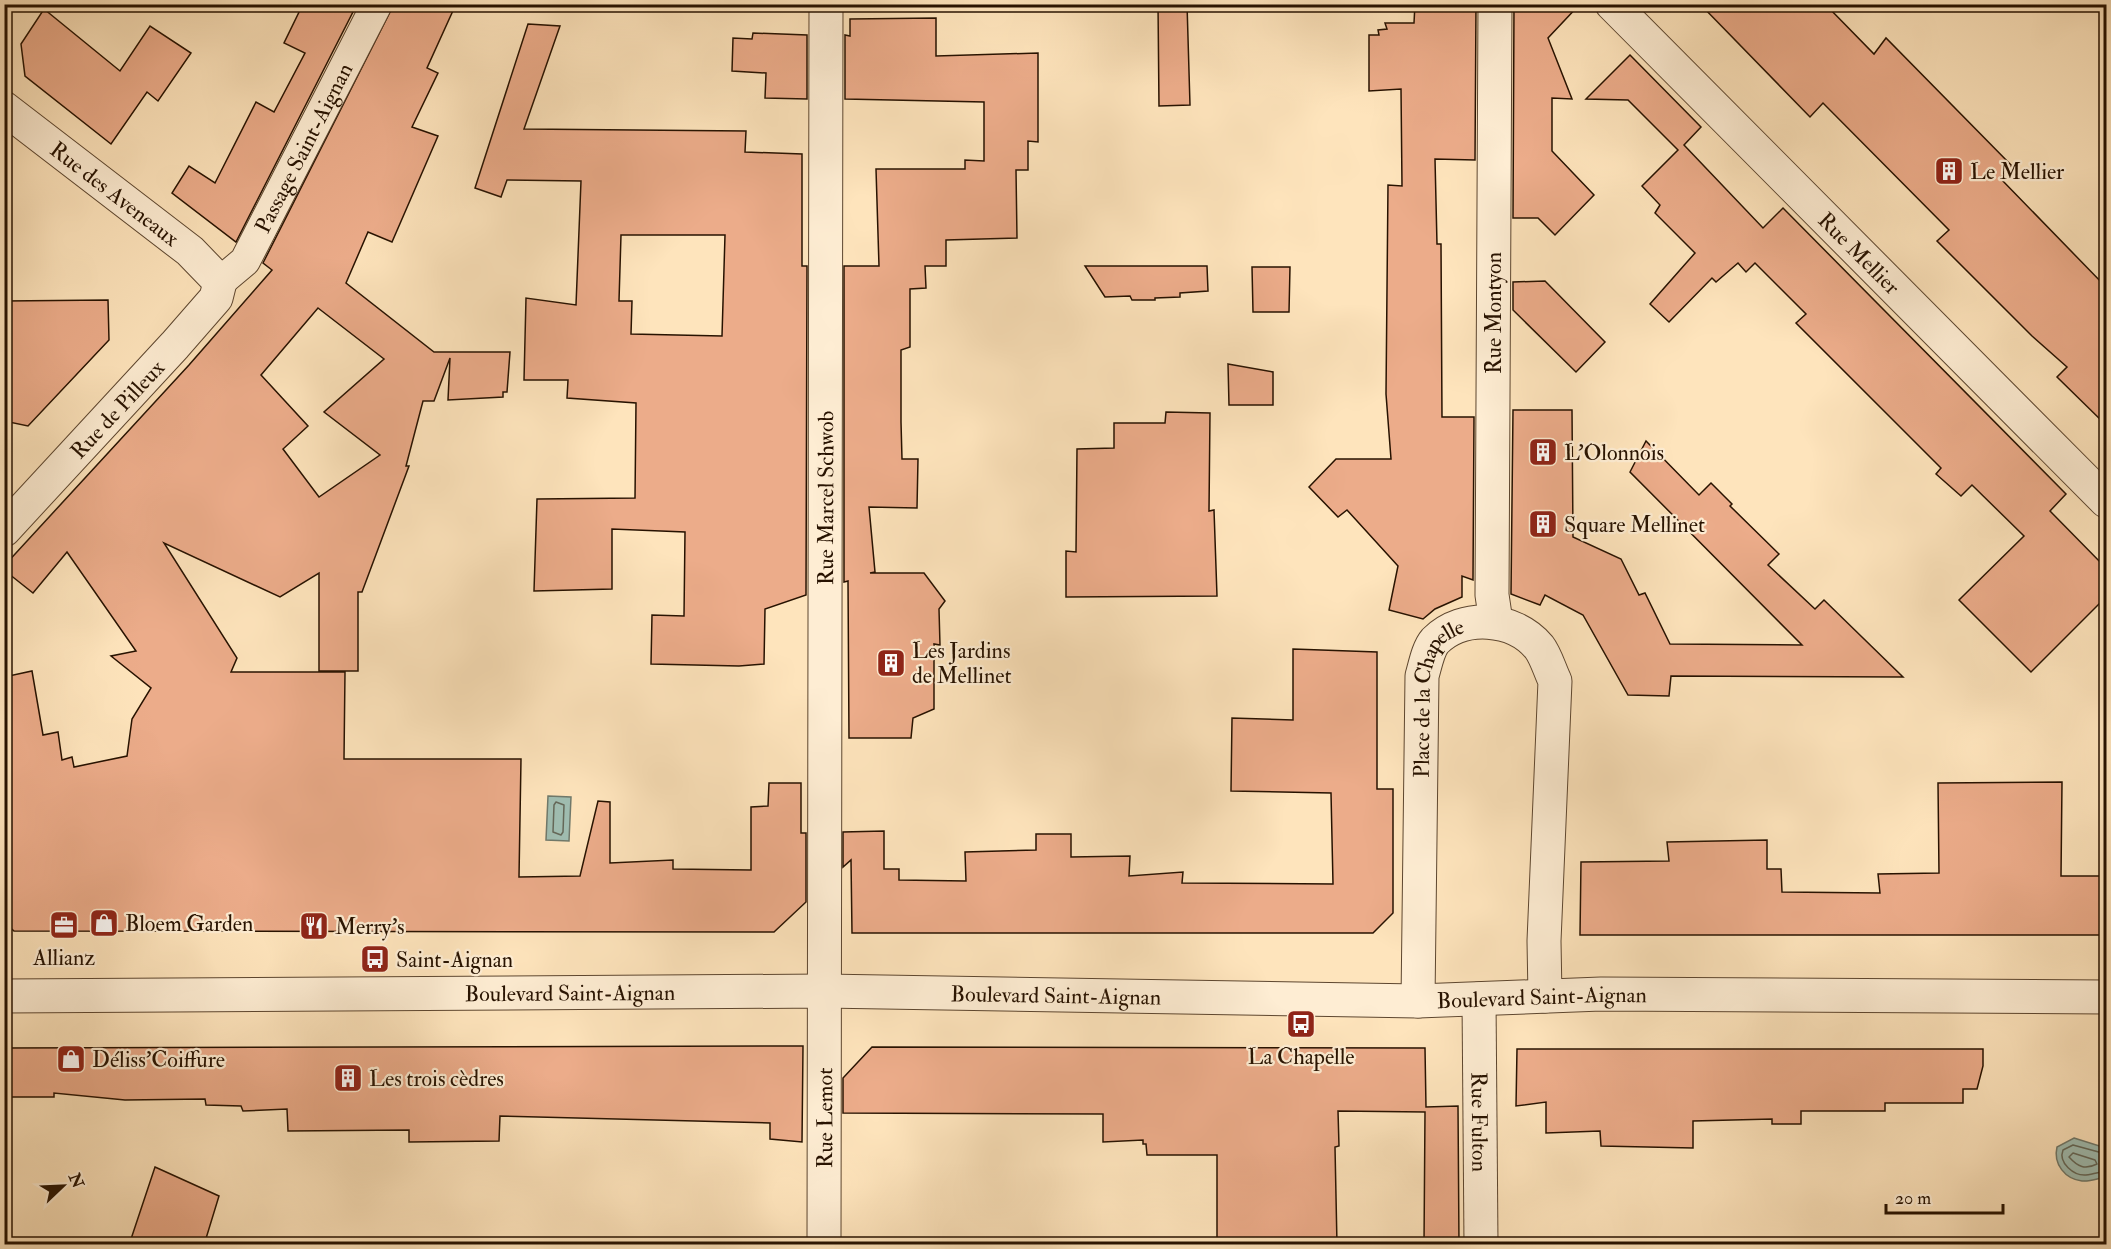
<svg xmlns="http://www.w3.org/2000/svg" width="2111" height="1249" viewBox="0 0 2111 1249" font-family="'IM FELL Double Pica',serif">
	<style>
		.water { fill: #a0beb2; stroke: #70796b; stroke-width: 1.5 }
		.lines { fill: none; stroke-linecap: round; stroke-linejoin: round }
		.shore { stroke: #646859; stroke-width: 1.5 }
		.building { fill: #ecac8a; stroke: #271200; stroke-width: 1.5; fill-rule: evenodd }
		.pedestrian-casing { stroke: #5d462f; stroke-width: 32 }
		.minor-casing { stroke: #5d462f; stroke-width: 35 }
		.tertiary-casing { stroke: #5d462f; stroke-width: 35 }
		.pedestrian { stroke: #feedd3; stroke-width: 30 }
		.minor { stroke: #feedd3; stroke-width: 33 }
		.tertiary { stroke: #feedd3; stroke-width: 33 }
		.labels { text-anchor: middle; stroke-width: 4.5; stroke-linejoin: round; paint-order: stroke }
		.street-label { font-size: 22px; fill: #271200; stroke: #feedd3 }
		.poi-label { font-size: 22px; fill: #271200; stroke: #feedd3; text-anchor: start }
	</style>
	<rect width="100%" height="100%" fill="#fee4bc"/>
	<filter id="stains"><feTurbulence type="fractalNoise" baseFrequency=".00333" numOctaves="4"/><feColorMatrix values="0 0 0 0 .2 0 0 0 0 .09 0 0 0 0 .02 0 0 0 .5 -.17"/></filter>
	<radialGradient id="worn" r=".72"><stop offset=".6" stop-color="#630" stop-opacity="0"/><stop offset="1" stop-color="#630" stop-opacity=".3"/></radialGradient>
	<!-- water -->
	<g class="water">
		<polygon points="548,796 571,797 569,841 546,840"/>
		<path d="M2074,1138L2106,1148V1177C2099,1178 2090,1182 2082,1181C2065,1179 2053,1164 2057,1147Z"/>
	</g>
	<g class="lines">
		<!-- shore -->
		<g class="shore">
			<polygon points="556,802 564,805 563,832 561,835 553,832 554,805"/>
			<path d="M2073,1153L2095,1160L2097,1164C2085,1170 2078,1167 2069,1157Z"/>
			<path d="M2106,1154L2073,1145L2063,1150C2058,1163 2074,1176 2086,1175C2093,1174 2100,1172 2106,1171"/>
		</g>
	</g>
	<!-- building -->
	<g class="building">
		<polygon points="303,4 357,4 236,242 172,193 189,166 215,183 256,102 274,112 305,53 284,43"/>
		<path d="M394,4H456L427,68L438,73L412,127L438,136L392,242L368,232L346,283L434,352H510L507,392H503V397L448,400L450,358L434,401H423L406,466H409L362,592H358V671H319V573L280,597L164,543L237,658L231,672H345L344,759H521L519,877L580,876L598,801L610,802V863L673,860V869L751,870V807L768,806L769,783H801V833H806V902L774,932L14,931L4,922V677L32,671L43,735L58,732L62,760L72,757L74,767L127,756L132,719L151,688L111,656L136,651L67,552L33,593L4,570V566L189,365L272,270L263,263ZM318,308L384,359L324,412L380,455L319,497L283,449L308,426L261,375Z"/>
		<polygon points="1158,4 1187,4 1190,105 1159,106"/>
		<polygon points="1415,4 1476,4 1475,160 1435,159 1437,244 1441,244 1442,417 1474,417 1473,580 1462,576 1462,597 1435,609 1423,619 1389,610 1398,566 1347,510 1338,517 1309,487 1336,459 1391,459 1386,394 1388,185 1402,186 1401,89 1369,91 1369,35 1379,35 1378,30 1387,29 1385,23 1414,23"/>
		<polygon points="1514,4 1580,4 1548,38 1572,99 1552,98 1552,151 1594,195 1555,235 1538,218 1513,218"/>
		<polygon points="1700,4 1825,4 1874,54 1886,38 2012,166 2000,178 2106,287 2106,425 2057,377 2067,367 2032,336 1937,241 1949,230 1823,103 1810,117"/>
		<polygon points="44,9 120,71 150,26 191,53 158,101 147,92 111,144 25,76 21,44"/>
		<polygon points="936,18 936,56 1038,53 1038,142 1028,141 1028,170 1016,170 1017,238 946,240 946,266 925,266 926,288 910,289 910,347 901,350 901,422 902,459 918,459 917,508 869,507 875,572 870,573 924,573 945,601 939,609 940,645 934,644 934,709 913,718 911,738 849,738 848,581 844,582 844,266 879,266 876,169 965,169 965,160 984,161 984,102 845,99 845,35 850,36 850,19"/>
		<path d="M528,24L560,26L524,129L746,131L745,152L802,154V266H807L806,595L765,609L764,664L739,666L651,664L652,615L684,616L685,532L612,529V589L534,591L537,499L635,498L636,403L567,398L568,380H524L526,298L576,305L581,181L507,180L501,197L475,188ZM621,235H725L722,336L631,334L632,301H619Z"/>
		<polygon points="753,33 807,35 807,99 765,98 766,73 732,71 733,38 752,39"/>
		<polygon points="1630,55 1701,127 1684,145 1763,228 1783,208 2066,494 2050,511 2106,568 2106,597 2031,672 1959,600 2024,536 1972,485 1961,496 1936,474 1941,468 1796,323 1806,314 1755,263 1746,272 1738,263 1716,282 1712,278 1669,322 1650,304 1695,253 1655,213 1660,205 1642,186 1678,150 1628,100 1586,99"/>
		<polygon points="1085,266 1207,266 1208,291 1180,293 1180,297 1155,298 1155,300 1132,300 1130,296 1105,297"/>
		<polygon points="1252,267 1290,267 1289,312 1253,312"/>
		<polygon points="1545,281 1605,342 1576,372 1513,310 1513,282"/>
		<polygon points="108,300 109,340 28,426 4,421 4,301"/>
		<polygon points="1228,364 1273,372 1273,405 1229,405"/>
		<polygon points="1513,410 1572,410 1573,537 1621,559 1639,595 1645,593 1670,644 1802,645 1630,472 1646,441 1699,495 1711,483 1732,504 1730,506 1779,554 1768,565 1815,609 1824,600 1903,677 1671,676 1669,696 1628,695 1583,615 1545,595 1540,605 1511,594"/>
		<polygon points="1166,412 1210,413 1209,511 1214,510 1217,596 1066,597 1066,551 1076,552 1077,449 1114,448 1114,423 1165,423"/>
		<polygon points="1293,649 1377,652 1377,789 1393,789 1393,913 1373,933 852,933 851,860 843,867 843,832 884,831 884,869 899,869 899,880 966,881 965,852 1036,850 1036,834 1071,834 1071,857 1130,856 1129,876 1183,872 1182,883 1333,884 1331,793 1231,791 1232,718 1293,720"/>
		<polygon points="2062,782 2061,876 2106,876 2106,935 1580,935 1581,862 1669,861 1667,842 1767,840 1767,869 1781,869 1782,892 1880,893 1878,874 1939,873 1938,783"/>
		<polygon points="803,1046 802,1142 770,1139 770,1123 500,1116 499,1141 409,1142 409,1130 288,1131 287,1109 243,1111 241,1106 206,1105 205,1099 125,1100 54,1093 54,1097 4,1097 4,1048"/>
		<polygon points="872,1047 1425,1048 1426,1107 1458,1106 1459,1245 1424,1245 1425,1112 1338,1111 1339,1146 1335,1147 1337,1245 1217,1245 1217,1155 1147,1155 1146,1144 1143,1144 1143,1140 1103,1142 1103,1114 843,1113 843,1078"/>
		<polygon points="1517,1049 1983,1049 1983,1066 1977,1089 1963,1089 1963,1103 1885,1103 1885,1111 1801,1111 1801,1124 1772,1124 1772,1119 1693,1121 1693,1148 1601,1146 1600,1131 1546,1133 1546,1102 1516,1106"/>
		<polygon points="155,1167 219,1196 204,1245 129,1245"/>
	</g>
	<g class="lines">
		<!-- pedestrian casing -->
		<g class="pedestrian-casing">
			<g id="pedestrian">
				<path id="s1" d="M220,282L245,261L377,4"/>
			</g>
		</g>
		<!-- minor casing -->
		<g class="minor-casing">
			<g id="minor">
				<polyline points="1495,4 1492,595 1496,622"/>
				<path id="s2" d="M1612,4L2106,501"/>
				<path id="s3" d="M4,108L190,251L220,282L216,298L175,345L4,530"/>
				<path id="s4" d="M1479,999L1481,1244"/>
				<path id="s5" d="M1418,1001L1422,676C1425,666 1428,649 1435,641C1463,613 1514,617 1539,647C1546,656 1550,671 1555,681L1544,941L1545,996"/>
				<path id="s6" d="M824,1244L826,4"/>
			</g>
		</g>
		<!-- tertiary casing -->
		<g class="tertiary-casing">
			<g id="tertiary">
				<path id="s7" d="M4,996L824,991L1418,1001L1601,994L2106,997"/>
			</g>
		</g>
		<!-- pedestrian -->
		<use href="#pedestrian" class="pedestrian"/>
		<!-- minor -->
		<use href="#minor" class="minor"/>
		<!-- tertiary -->
		<use href="#tertiary" class="tertiary"/>
	</g>
	<!-- icons -->
	<defs>
		<g id="building-square" transform="scale(1.5)"><rect x="-9" y="-9" width="18" height="18" rx="4" fill="#8f2418" stroke="#feedd3"/><path d="M-4-6H4V6H1V3H-1V6H-4ZM-2.5-4.3h1.7v1.8h-1.7ZM.8-4.3h1.7v1.8H.8ZM-2.5-1h1.7V.8h-1.7ZM.8-1h1.7V.8H.8Z" fill="#fff"/></g>
		<g id="shop-square" transform="scale(1.5)"><rect x="-9" y="-9" width="18" height="18" rx="4" fill="#8f2418" stroke="#feedd3"/><path d="M-5-2.5h2.3a2.7 3.5 0 0 1 5.4 0H5L5.5 6h-11ZM-1.5-2.5h3a1.5 2.3 0 0 0-3 0Z" fill="#fff"/></g>
		<g id="office-square" transform="scale(1.5)"><rect x="-9" y="-9" width="18" height="18" rx="4" fill="#8f2418" stroke="#feedd3"/><path d="M-6-3h4V-5.5h4V-3h4V5H-6ZM-1-4.5V-3h2v-1.5ZM-6 0V1H6V0Z" fill="#fff"/></g>
		<g id="restaurant-square" transform="scale(1.5)"><rect x="-9" y="-9" width="18" height="18" rx="4" fill="#8f2418" stroke="#feedd3"/><path d="M-5-6h1v4h1v-4h1v4h1v-4h1v5L-1.5 .5V6h-2V.5L-5-1ZM5-6V6H3V1.5H1.5Q1.5-4 5-6Z" fill="#fff"/></g>
		<g id="bus-square" transform="scale(1.5)"><rect x="-9" y="-9" width="18" height="18" rx="4" fill="#8f2418" stroke="#feedd3"/><path d="M-5-6H5V4H4V6H2V4H-2V6H-4V4H-5ZM-3.5-4V0h7V-4ZM-3.5 1.2v1.5H-2V1.2ZM2 1.2v1.5H3.5V1.2Z" fill="#fff"/></g>
	</defs>
	<g fill-rule="evenodd">
		<use href="#building-square" x="1949" y="171"/>
		<use href="#building-square" x="1543" y="452"/>
		<use href="#building-square" x="1543" y="524"/>
		<use href="#building-square" x="891" y="663"/>
		<use href="#shop-square" x="104" y="923"/>
		<use href="#office-square" x="64" y="925"/>
		<use href="#restaurant-square" x="314" y="926"/>
		<use href="#bus-square" x="375" y="959"/>
		<use href="#bus-square" x="1301" y="1024"/>
		<use href="#shop-square" x="71" y="1059"/>
		<use href="#building-square" x="348" y="1078"/>
	</g>
	<g class="labels">
		<!-- street labels -->
		<g class="street-label">
			<text dy="8" stroke="none"><textPath href="#s1" startOffset="160">Passage Saint-Aignan</textPath></text>
			<text dy="8" stroke="none"><textPath href="#s3" startOffset="140">Rue des Aveneaux</textPath></text>
			<text dy="8" stroke="none"><textPath href="#s2" startOffset="351">Rue Mellier</textPath></text>
			<text transform="translate(1493 313) rotate(-90)" y="8">Rue Montyon</text>
			<text transform="translate(117 409) rotate(-47)" y="8">Rue de Pilleux</text>
			<text dy="8" stroke="none"><textPath href="#s6" startOffset="746">Rue Marcel Schwob</textPath></text>
			<text dy="8" stroke="none"><textPath href="#s5" startOffset="309">Place de la Chapelle</textPath></text>
			<text dy="8" stroke="none"><textPath href="#s7" startOffset="566">Boulevard Saint-Aignan</textPath></text>
			<text dy="8" stroke="none"><textPath href="#s7" startOffset="1052">Boulevard Saint-Aignan</textPath></text>
			<text dy="8" stroke="none"><textPath href="#s7" startOffset="1538">Boulevard Saint-Aignan</textPath></text>
			<text dy="8" stroke="none"><textPath href="#s6" startOffset="126">Rue Lemot</textPath></text>
			<text dy="8" stroke="none"><textPath href="#s4" startOffset="123">Rue Fulton</textPath></text>
		</g>
		<!-- poi labels -->
		<g class="poi-label">
			<text x="1970" y="179">Le Mellier</text>
			<text x="1564" y="460">L'Olonnois</text>
			<text x="1564" y="532">Square Mellinet</text>
			<text x="912" y="658">Les Jardins<tspan x="912" dy="25">de Mellinet</tspan></text>
			<text x="125" y="931">Bloem Garden</text>
			<text x="335" y="934">Merry's</text>
			<text x="64" y="965" text-anchor="middle">Allianz</text>
			<text x="396" y="967">Saint-Aignan</text>
			<text x="1301" y="1064" text-anchor="middle">La Chapelle</text>
			<text x="92" y="1067">Déliss'Coiffure</text>
			<text x="369" y="1086">Les trois cèdres</text>
		</g>
	</g>
	<!-- margin -->
	<rect width="2111" height="1249" fill="none" stroke="#fee4bc" stroke-width="24"/>
	<rect x="6" y="6" width="2099" height="1237" fill="none" stroke="#271200" stroke-width="3"/>
	<rect x="12" y="12" width="2087" height="1225" fill="none" stroke="#271200" stroke-width="1.5"/>
	<!-- north arrow -->
	<g transform="translate(63 1186) rotate(67)" stroke="#feedd3" stroke-width="4.5" paint-order="stroke">
	<path d="M0-4.5L10 22L0 15L-10 22Z" fill="#271200"/>
	<text y="-9" font-size="16" font-weight="bold" text-anchor="middle" fill="#271200">N</text>
	</g>
	<!-- scale -->
	<path d="M1886 1204v9h117v-9" fill="none" stroke="#271200" stroke-width="3"/>
	<text x="1895" y="1204" font-size="18" fill="#271200" stroke="#feedd3" stroke-width="4.5" paint-order="stroke">20 m</text>
	<rect width="100%" height="100%" filter="url(#stains)"/>
	<rect width="100%" height="100%" fill="url(#worn)"/>
</svg>
